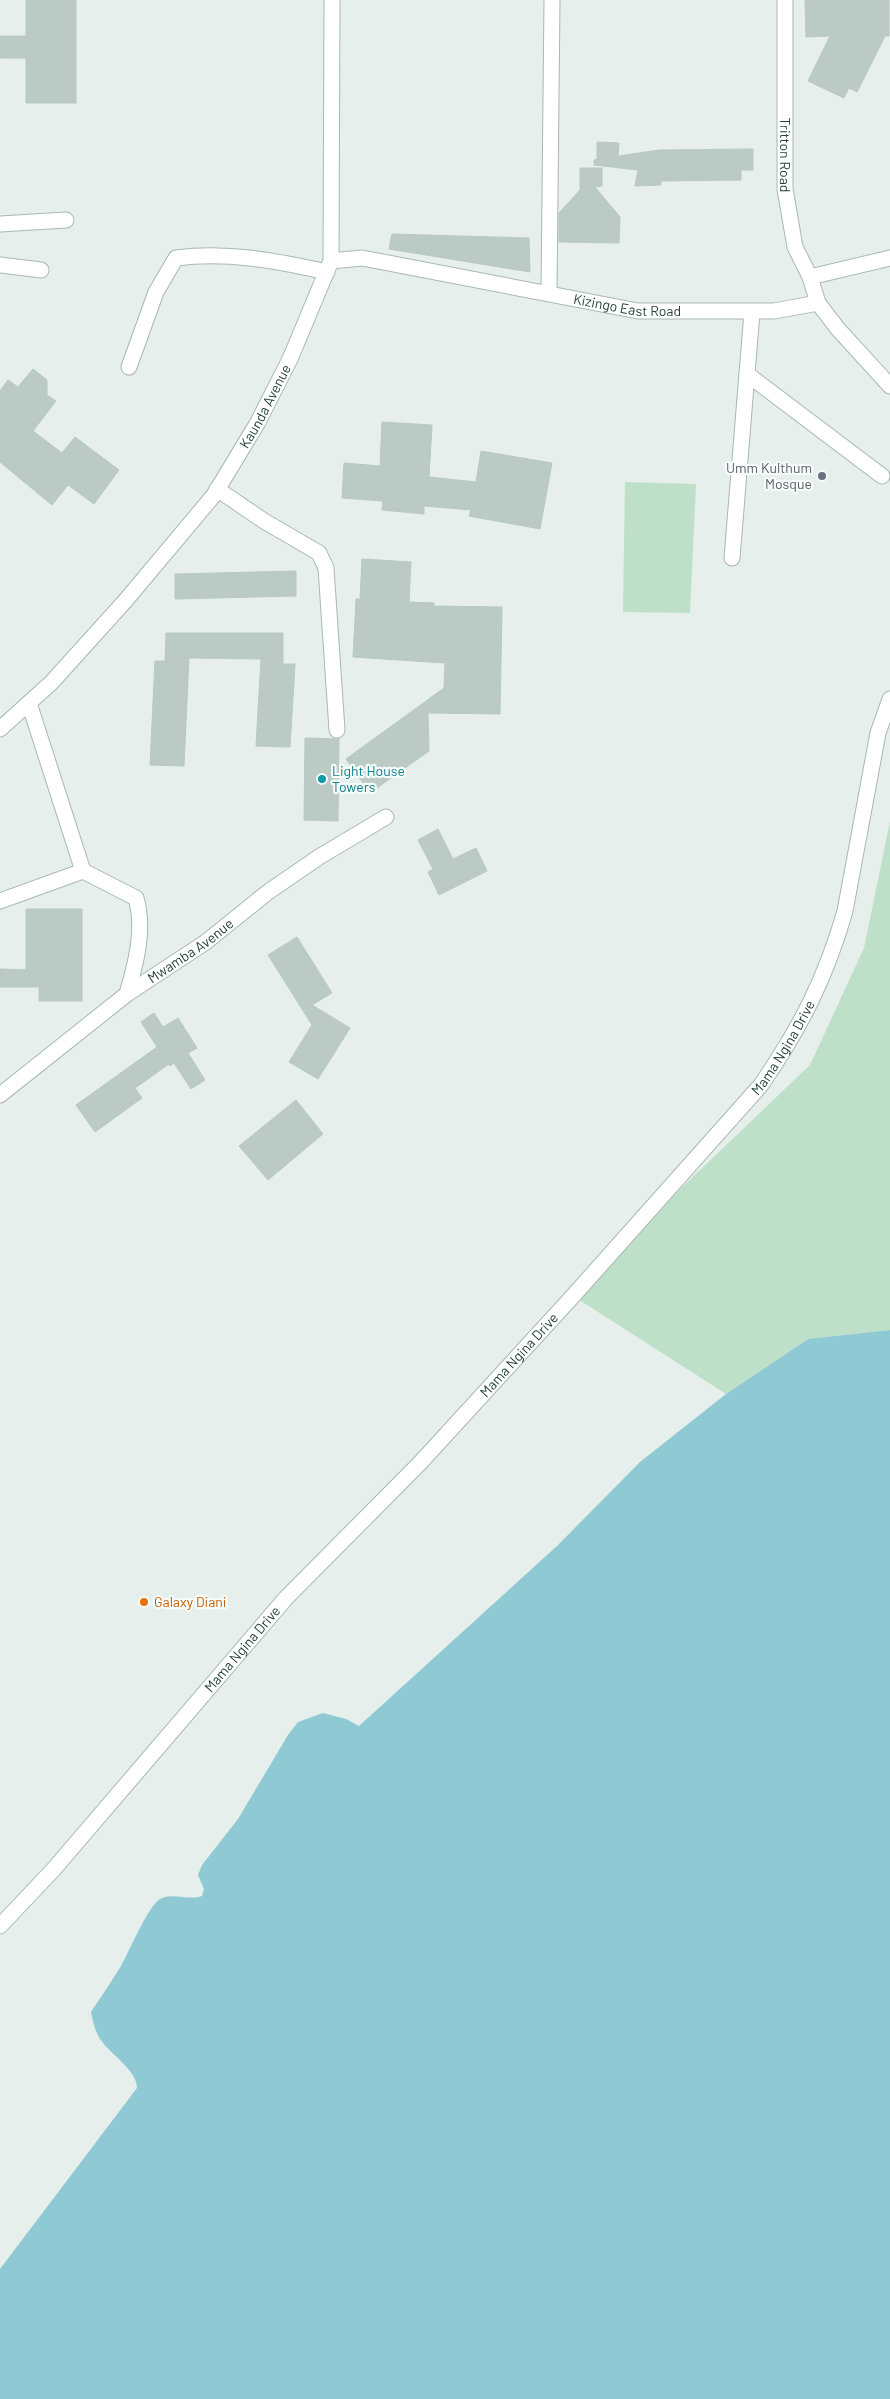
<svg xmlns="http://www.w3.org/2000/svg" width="890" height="2399" viewBox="0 0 890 2399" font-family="Barlow,sans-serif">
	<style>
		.green { fill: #bfe0c8 }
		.water { fill: #8ec9d4 }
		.building { fill: #bbcac4; stroke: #b8c9c2 }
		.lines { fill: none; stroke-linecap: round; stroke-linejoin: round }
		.minor-casing { stroke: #a8b8b2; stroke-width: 17 }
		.minor { stroke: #fff; stroke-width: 15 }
		.worship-dot { fill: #6b7280; stroke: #f7fbf9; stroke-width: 2 }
		.culture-dot { fill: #0f9aa8; stroke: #f7fbf9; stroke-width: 2 }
		.food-dot { fill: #e8710a; stroke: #f7fbf9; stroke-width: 2 }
		.labels { text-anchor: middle; stroke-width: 4.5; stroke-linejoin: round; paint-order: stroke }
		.street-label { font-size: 14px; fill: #24423a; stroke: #f7fbf9 }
		.worship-label { font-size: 14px; fill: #5b616d; stroke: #f7fbf9; text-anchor: end }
		.culture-label { font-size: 14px; fill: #0d838f; stroke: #f7fbf9; text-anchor: start }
		.food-label { font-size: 14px; fill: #c56008; stroke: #f7fbf9; text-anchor: start }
	</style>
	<rect width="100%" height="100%" fill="#e6efeb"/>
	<!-- green -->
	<g class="green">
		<polygon points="625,482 696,484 690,613 623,612"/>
		<polygon points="890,821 890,1330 808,1339 726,1394 570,1294 810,1065 864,948"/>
	</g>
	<!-- water -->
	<path class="water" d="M890,1330V2399H0V2269L137,2088C137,2070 110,2054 100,2039C95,2031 93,2022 91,2012C101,1997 111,1982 121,1966C129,1952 148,1906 160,1899C172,1892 189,1901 202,1896L204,1889L198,1875L202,1865L238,1819L288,1735L298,1722L323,1713L346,1719L359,1726L557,1546L640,1462L726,1394L808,1339Z"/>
	<!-- building -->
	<g class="building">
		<polygon points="26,0 76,0 76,103 26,103 26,58 0,58 0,36 26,36"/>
		<polygon points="805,0 889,0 889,36 885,36 857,92 849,88 844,98 808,81 830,36 806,37"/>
		<polygon points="597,142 619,143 618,156 659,150 753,149 753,170 741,170 741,180 661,181 661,185 635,186 638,170 594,165 594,160 597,159"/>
		<polygon points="580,168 602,168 602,186 595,187 620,217 619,243 559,242 559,213 580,190"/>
		<polygon points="392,234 529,238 530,272 389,249"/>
		<polygon points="33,369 47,380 47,395 56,401 33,431 62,453 75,437 119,470 94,504 68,485 52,505 0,462 0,391 8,380 18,387"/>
		<polygon points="382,422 432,425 429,477 476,482 481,451 552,463 540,529 469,516 471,510 424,506 424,514 382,510 383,501 342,498 344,463 380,466"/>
		<polygon points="362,559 411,562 409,602 434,603 434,606 502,607 500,714 428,713 429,751 370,793 346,759 444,688 445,663 353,657 356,599 360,599"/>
		<polygon points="296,571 296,596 175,599 175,574"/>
		<polygon points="166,633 283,633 283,664 295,664 290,747 256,746 261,659 189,658 184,766 150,765 155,661 165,661"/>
		<polygon points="305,738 339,739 338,821 304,820"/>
		<polygon points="438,829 453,859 476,848 487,871 439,895 428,872 433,869 418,840"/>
		<polygon points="26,909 82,909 82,1001 39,1001 39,987 0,987 0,969 26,970"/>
		<polygon points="297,937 332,993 312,1005 350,1028 318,1079 289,1062 312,1025 268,955"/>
		<polygon points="154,1013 163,1027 178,1018 197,1048 188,1053 205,1080 191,1089 174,1063 170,1066 169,1064 135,1088 142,1098 95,1132 76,1105 157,1047 141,1022"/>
		<polygon points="296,1100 323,1134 268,1180 239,1146"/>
	</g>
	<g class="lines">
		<!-- minor casing -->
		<g class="minor-casing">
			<g id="minor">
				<path id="s1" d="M785,0V189L795,247L810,277L818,303"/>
				<polyline points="0,224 66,220"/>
				<path id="s2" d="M331,261L362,258L638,311H774L818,303L838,329L890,386"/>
				<polyline points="0,265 41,270"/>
				<polyline points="810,277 890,258"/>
				<polyline points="549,293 552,0"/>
				<path d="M129,367L156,292L176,258C227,251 277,261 327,272"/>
				<polyline points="747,374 882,476"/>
				<polyline points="217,489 264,521 319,553 326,568 337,730"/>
				<polyline points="732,558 752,312"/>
				<path d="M29,703L83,871L136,898C145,929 136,963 127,994"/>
				<path id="s3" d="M0,729L51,683L126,600L214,495L258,422L290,359L331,261L332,0"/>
				<polyline points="0,901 83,871"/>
				<path id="s4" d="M0,1095L127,994L206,942L268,892L319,857L386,817"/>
				<path id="s5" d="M0,1926L53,1870L286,1598L420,1463L573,1296L761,1085C800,1028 826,978 845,911L878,733L890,699"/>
			</g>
		</g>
		<!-- minor -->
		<use href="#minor" class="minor"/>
	</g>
	<!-- markers -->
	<circle class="worship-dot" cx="822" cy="476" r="5"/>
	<circle class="culture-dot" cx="322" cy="779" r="5"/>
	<circle class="food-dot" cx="144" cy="1602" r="5"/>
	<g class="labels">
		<!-- street labels -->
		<g class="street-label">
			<text dy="5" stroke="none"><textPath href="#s1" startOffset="155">Tritton Road</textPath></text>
			<text dy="5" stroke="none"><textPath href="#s2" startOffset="301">Kizingo East Road</textPath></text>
			<text dy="5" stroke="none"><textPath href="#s3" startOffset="420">Kaunda Avenue</textPath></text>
			<text dy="5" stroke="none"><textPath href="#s4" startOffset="239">Mwamba Avenue</textPath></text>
			<text dy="5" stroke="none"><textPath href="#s5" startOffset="1178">Mama Ngina Drive</textPath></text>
			<text dy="5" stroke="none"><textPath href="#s5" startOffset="772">Mama Ngina Drive</textPath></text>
			<text dy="5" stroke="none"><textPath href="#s5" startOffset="368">Mama Ngina Drive</textPath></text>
		</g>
		<!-- worship labels -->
		<g class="worship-label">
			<text x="812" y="473">Umm Kulthum<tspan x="812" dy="16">Mosque</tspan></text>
		</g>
		<!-- culture labels -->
		<g class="culture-label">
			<text x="332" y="776">Light House<tspan x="332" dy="16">Towers</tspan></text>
		</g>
		<!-- food labels -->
		<g class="food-label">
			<text x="154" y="1607">Galaxy Diani</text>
		</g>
	</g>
</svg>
